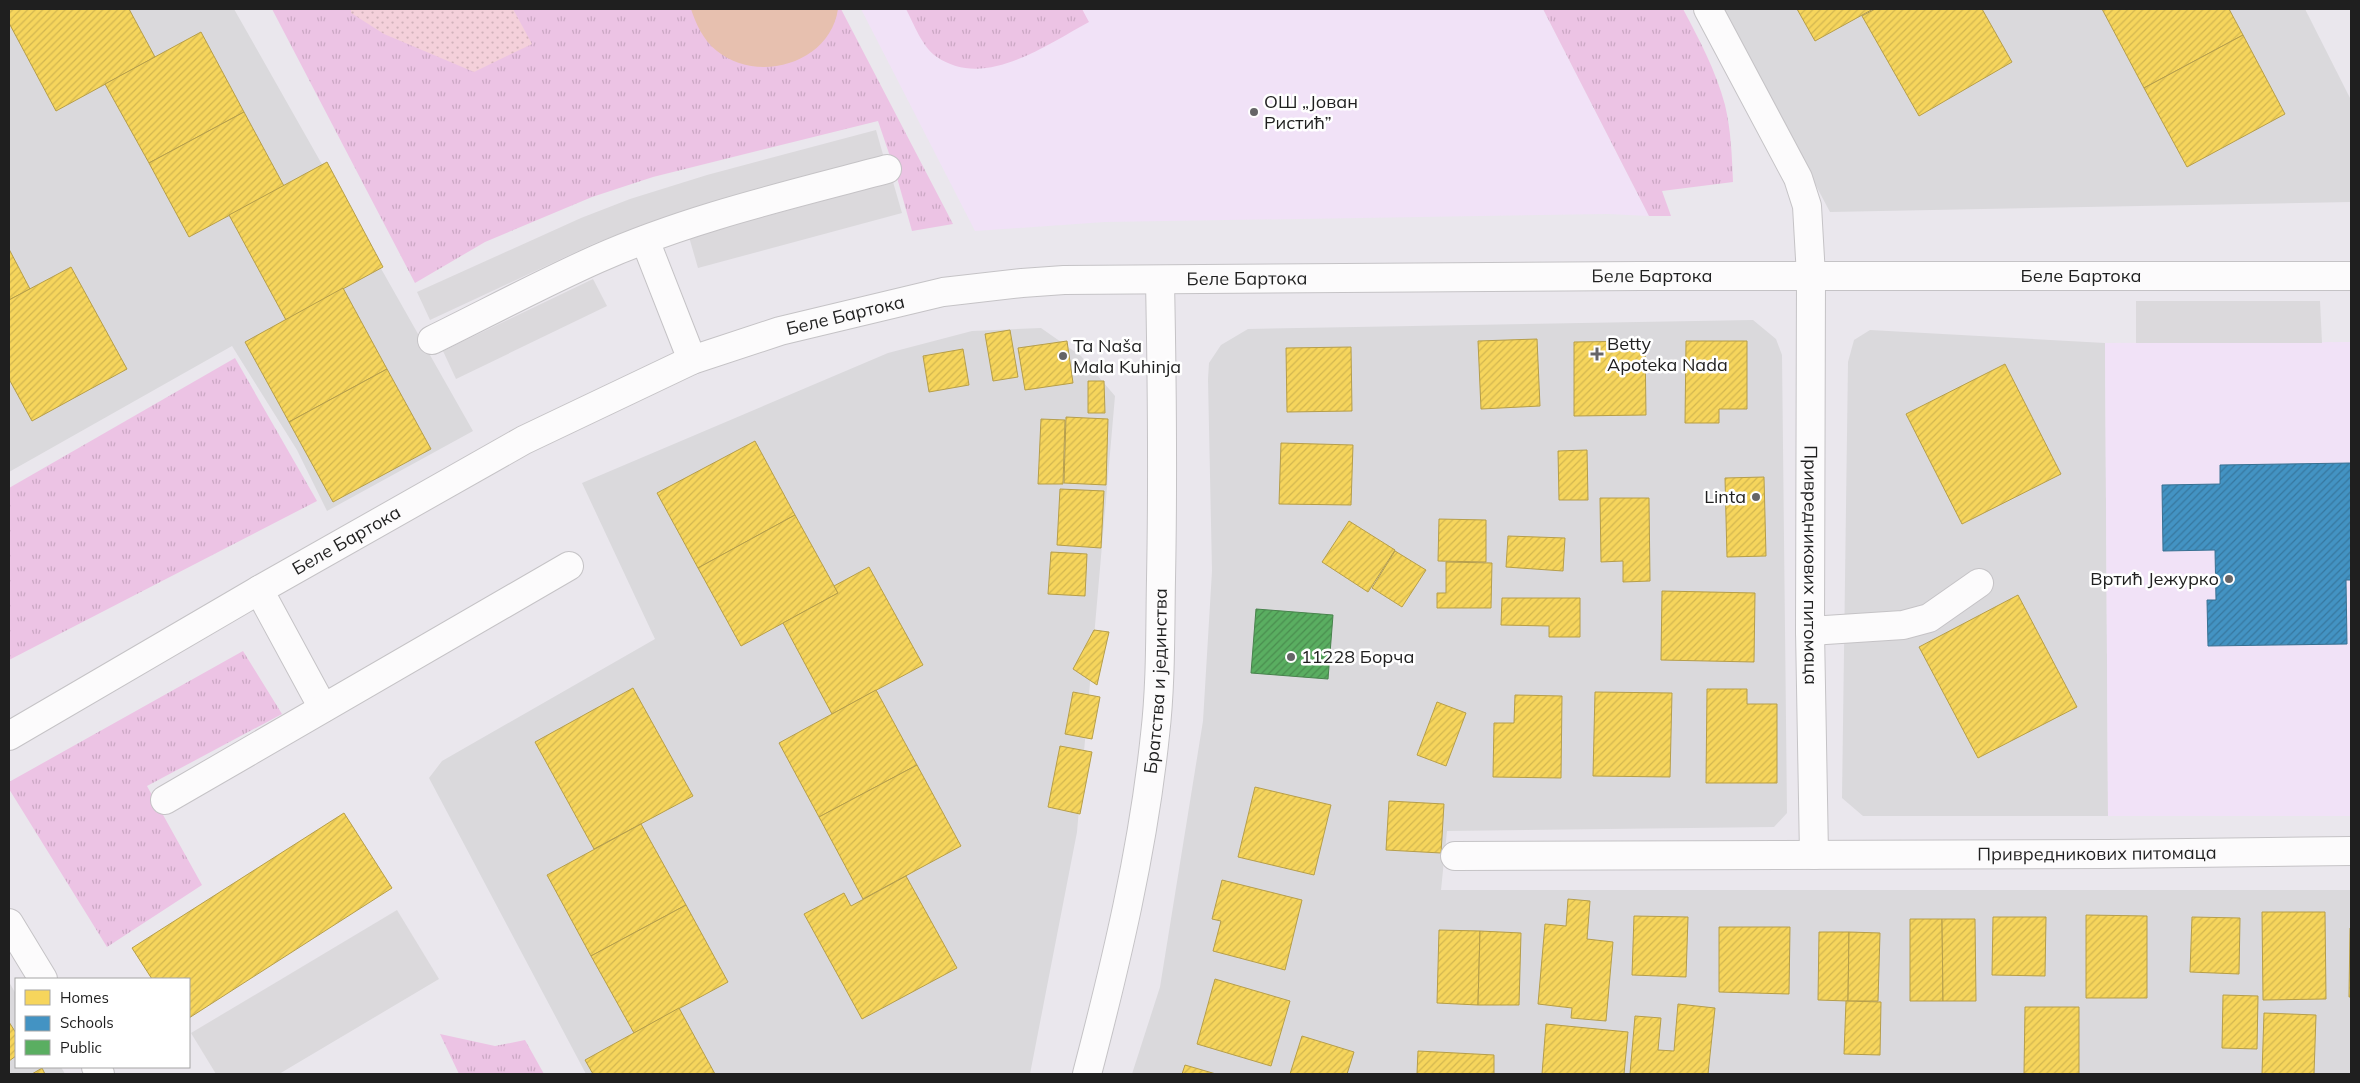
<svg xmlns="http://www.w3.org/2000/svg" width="2360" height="1083" viewBox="0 0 2360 1083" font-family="Mulish,sans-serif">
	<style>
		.residential { fill: #dad9dc }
		.education { fill: #f1e2f7 }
		.grass { fill: url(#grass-tufts) }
		.park { fill: url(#park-dots) }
		.pitch { fill: #e7c0af }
		.parking { fill: #dbd9dc }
		.homes { fill: url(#homes-hatch); stroke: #b69e4a }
		.schools { fill: url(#schools-hatch); stroke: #387092 }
		.public { fill: url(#public-hatch); stroke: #48834d }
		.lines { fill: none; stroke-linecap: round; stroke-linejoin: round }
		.minor-casing { stroke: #c5c3c6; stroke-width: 30 }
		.minor { stroke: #fcfbfc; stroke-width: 28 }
		.poi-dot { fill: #666567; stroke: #fff; stroke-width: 2 }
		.labels { text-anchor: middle; stroke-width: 5; stroke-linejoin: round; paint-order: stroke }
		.poi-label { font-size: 18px; fill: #1f1f1f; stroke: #fff; text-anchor: start }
		.street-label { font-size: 18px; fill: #1f1f1f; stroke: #fff }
	</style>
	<defs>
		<pattern id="grass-tufts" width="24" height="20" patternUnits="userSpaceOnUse" patternTransform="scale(1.25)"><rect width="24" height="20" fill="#ecc3e4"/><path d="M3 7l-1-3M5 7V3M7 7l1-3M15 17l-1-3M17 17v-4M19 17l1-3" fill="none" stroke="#caa7c3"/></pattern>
		<pattern id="park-dots" width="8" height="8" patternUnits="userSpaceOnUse" patternTransform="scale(1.25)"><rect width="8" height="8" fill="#f4d0da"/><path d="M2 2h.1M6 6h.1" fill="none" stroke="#d1b2bb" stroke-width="1.8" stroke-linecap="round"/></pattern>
		<pattern id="homes-hatch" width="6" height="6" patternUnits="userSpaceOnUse" patternTransform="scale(1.25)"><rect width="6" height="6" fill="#f6d55c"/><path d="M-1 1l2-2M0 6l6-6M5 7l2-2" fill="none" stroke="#d2b650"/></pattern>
		<pattern id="schools-hatch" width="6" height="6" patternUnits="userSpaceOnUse" patternTransform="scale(1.25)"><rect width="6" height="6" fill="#4393c3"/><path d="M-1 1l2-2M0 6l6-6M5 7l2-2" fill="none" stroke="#37779e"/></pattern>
		<pattern id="public-hatch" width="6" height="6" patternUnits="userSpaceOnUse" patternTransform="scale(1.25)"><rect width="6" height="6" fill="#5aae61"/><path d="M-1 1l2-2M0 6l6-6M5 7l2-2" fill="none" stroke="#4a8d4f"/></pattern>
	</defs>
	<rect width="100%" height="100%" fill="#eae7ed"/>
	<!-- residential -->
	<g class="residential">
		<polygon points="9,9 234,9 473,431 327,511 297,450 232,346 9,472"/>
		<polygon points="1722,9 2305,9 2351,100 2351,202 1830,212"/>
		<polygon points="1753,320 1776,339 1782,355 1787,813 1774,827 1447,831 1441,890 2351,890 2351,1074 1132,1074 1160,987 1203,721 1212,571 1208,379 1209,363 1221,345 1248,329"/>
		<polygon points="1041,328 1081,356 1115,396 1077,832 1030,1074 586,1074 429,778 442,761 655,639 582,483 888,353 972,331"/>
		<polygon points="1870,330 2105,343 2108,816 1863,816 1842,798 1848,362 1854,340"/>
		<polygon points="9,982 16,994 16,1067 61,1067 65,1074 9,1074"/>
	</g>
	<!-- education -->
	<g class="education">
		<polygon points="861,9 1543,9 1649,216 1608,214 1105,222 975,231"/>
		<polygon points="2351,342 2351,816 2108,816 2105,343"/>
	</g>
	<!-- grass -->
	<g class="grass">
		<polygon points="272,9 841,9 953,224 912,231 896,174 878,121 653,177 592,197 485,242 415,283"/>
		<path d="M906,9H1082L1089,22C1046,45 985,90 937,57C922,47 914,24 906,9Z"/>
		<path d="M1543,9H1683C1699,39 1716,71 1725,105C1731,130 1732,156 1733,182L1662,191L1671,216H1649Z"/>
		<polygon points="235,358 317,501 9,660 9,488"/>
		<polygon points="243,651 282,714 147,786 202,885 107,947 9,789 9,782"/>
		<polygon points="440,1034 495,1046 525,1040 544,1074 459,1074"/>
	</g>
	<!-- park -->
	<polygon class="park" points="351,9 513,9 532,44 474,72 384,34 351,13"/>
	<!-- pitch -->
	<path class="pitch" d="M691,9H838C830,64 757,84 717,51C703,40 696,24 691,9Z"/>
	<!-- parking -->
	<g class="parking">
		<polygon points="876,130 884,158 715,202 640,226 593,244 430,320 417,292 581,218 630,199 707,175"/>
		<polygon points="893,182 902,213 698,268 689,237"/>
		<polygon points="593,279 607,306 456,379 443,351"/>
		<polygon points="2136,301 2320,301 2322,343 2136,343"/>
		<polygon points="397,910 439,979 279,1074 216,1074 191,1033"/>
	</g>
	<!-- homes -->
	<g class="homes">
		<polygon points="9,9 129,9 155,57 56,111 9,23"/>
		<polygon points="1797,9 1873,9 1815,41"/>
		<polygon points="1875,9 1982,9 2012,62 1919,116 1862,16"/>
		<polygon points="2102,9 2229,9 2243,35 2144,88"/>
		<polygon points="201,32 244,112 149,163 105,84"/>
		<polygon points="2243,35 2285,114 2187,167 2144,88"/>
		<polygon points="244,112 284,186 189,237 149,163"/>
		<polygon points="327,162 383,267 286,320 229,215"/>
		<polygon points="9,249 30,289 9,300"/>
		<polygon points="71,267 127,369 32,421 9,379 9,300"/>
		<polygon points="343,288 387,369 289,422 245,342"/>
		<polygon points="1010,330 1018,377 993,381 985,334"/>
		<polygon points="1537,339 1540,406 1481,409 1478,341"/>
		<polygon points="1067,341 1073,383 1025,390 1018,348"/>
		<polygon points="1645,341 1646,415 1574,416 1574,342"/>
		<polygon points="1686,341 1747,341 1747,409 1719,409 1719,423 1685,423"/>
		<polygon points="1351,347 1352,411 1287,412 1286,348"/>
		<polygon points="963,349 969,385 929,392 923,356"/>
		<polygon points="2005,364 2061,474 1962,524 1906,414"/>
		<polygon points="387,369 431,449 333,502 289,422"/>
		<polygon points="1088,381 1104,381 1105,413 1088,413"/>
		<polygon points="1066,417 1108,419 1106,485 1064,483"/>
		<polygon points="1041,419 1065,420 1063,484 1038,484"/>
		<polygon points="755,441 795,515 698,568 657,493"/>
		<polygon points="1281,443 1353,445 1351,505 1279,504"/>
		<polygon points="1587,450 1588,500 1559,500 1558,451"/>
		<polygon points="1764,477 1766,556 1727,557 1725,478"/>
		<polygon points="1060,489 1104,491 1101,548 1057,545"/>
		<polygon points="1600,498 1649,498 1650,581 1623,582 1623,561 1601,562"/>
		<polygon points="795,515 838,593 741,646 698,568"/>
		<polygon points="1439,519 1486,520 1486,562 1438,561"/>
		<polygon points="1349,521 1395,550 1368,592 1322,562"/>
		<polygon points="1508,536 1565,538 1563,571 1506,567"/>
		<polygon points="1395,551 1426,570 1402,607 1372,588"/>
		<polygon points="1051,552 1087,554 1085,596 1048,594"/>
		<polygon points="1446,562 1492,563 1491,608 1437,608 1437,593 1446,593"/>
		<polygon points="869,567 923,665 832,714 783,623 838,593 834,586"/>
		<polygon points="1662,591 1755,593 1754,662 1661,660"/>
		<polygon points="2018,595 2077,707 1978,758 1919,647"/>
		<polygon points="1502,598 1580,598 1580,637 1549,637 1549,626 1501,625"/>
		<polygon points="1094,630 1109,632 1097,685 1073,669"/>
		<polygon points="633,688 693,796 594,849 535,742"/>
		<polygon points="1707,689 1747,689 1747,704 1777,704 1777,783 1706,783"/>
		<polygon points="876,690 917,765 819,817 779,743"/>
		<polygon points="1073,692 1100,697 1092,739 1065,734"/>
		<polygon points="1595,692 1672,693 1670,777 1593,776"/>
		<polygon points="1515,695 1562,696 1561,778 1493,777 1494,723 1514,723"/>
		<polygon points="1437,702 1466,713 1446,766 1417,755"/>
		<polygon points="1060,746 1092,752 1080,814 1048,807"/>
		<polygon points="917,765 961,846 863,899 819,817"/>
		<polygon points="1255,787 1331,805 1314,875 1238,857"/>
		<polygon points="1389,801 1444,804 1441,853 1386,850"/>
		<polygon points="344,813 392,888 189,1018 189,979 152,979 132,948"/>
		<polygon points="641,824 686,905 591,956 547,875"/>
		<polygon points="906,876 957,968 862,1019 804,914 844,893 851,906"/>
		<polygon points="1222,880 1302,900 1285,970 1213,951 1221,921 1212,919"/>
		<polygon points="1568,899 1590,901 1587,939 1613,942 1606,1021 1571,1018 1572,1008 1538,1004 1545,924 1566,926"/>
		<polygon points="686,905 728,982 634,1033 591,956"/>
		<polygon points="2262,912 2325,912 2326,999 2263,1000"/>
		<polygon points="2086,915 2147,916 2147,998 2086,998"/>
		<polygon points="1634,916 1688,917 1686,977 1632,975"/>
		<polygon points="1993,917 2046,917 2045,976 1992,975"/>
		<polygon points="2192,917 2240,918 2239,974 2190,972"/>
		<polygon points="1910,919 1942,919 1943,1001 1910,1001"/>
		<polygon points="1942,919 1975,919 1976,1001 1943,1001"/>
		<polygon points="1719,927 1790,927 1789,994 1719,992"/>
		<polygon points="2350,928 2351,928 2351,997 2349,997"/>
		<polygon points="1439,930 1480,931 1478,1005 1437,1003"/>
		<polygon points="1480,931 1521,933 1519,1005 1478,1005"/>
		<polygon points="1819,932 1849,932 1848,1001 1818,1000"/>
		<polygon points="1849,932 1880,933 1878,1001 1848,1001"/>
		<polygon points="1215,979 1290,1001 1271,1066 1197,1044"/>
		<polygon points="2223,995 2258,996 2257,1049 2222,1048"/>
		<polygon points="1846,1001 1881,1002 1880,1055 1844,1054"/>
		<polygon points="1678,1004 1715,1008 1708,1074 1630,1074 1635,1016 1661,1018 1658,1050 1674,1051"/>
		<polygon points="2025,1007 2079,1007 2079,1074 2024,1074"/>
		<polygon points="679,1008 715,1074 593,1074 585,1060"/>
		<polygon points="2264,1013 2316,1015 2314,1074 2262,1074"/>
		<polygon points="9,1022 16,1033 16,1056 9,1061"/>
		<polygon points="1546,1024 1628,1032 1624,1074 1542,1074"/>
		<polygon points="1302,1036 1354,1052 1347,1074 1290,1074"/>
		<polygon points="1418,1051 1494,1055 1494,1074 1417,1074"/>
		<polygon points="1185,1065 1216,1074 1182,1074"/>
		<polygon points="42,1068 45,1074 32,1074"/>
	</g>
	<!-- schools -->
	<polygon class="schools" points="2351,463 2351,580 2346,580 2347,644 2208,646 2207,600 2216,600 2215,550 2163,551 2162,485 2220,484 2220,465"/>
	<!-- public -->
	<polygon class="public" points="1256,609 1333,615 1328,679 1251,673"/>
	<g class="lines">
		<!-- minor casing -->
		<g class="minor-casing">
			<g id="minor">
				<path id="s1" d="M1708,9L1798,178L1807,206L1811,276L1810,631L1814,855"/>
				<polyline points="645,240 692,360"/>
				<path d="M432,340C487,313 541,284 597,259C689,218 790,195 887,169"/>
				<polyline points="259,590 323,708"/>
				<polyline points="1810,631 1903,625 1929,618 1979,583"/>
				<path id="s2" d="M9,736L259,590L524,440L692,360L780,331L943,292L1022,283L1064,280L1641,276H2351"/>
				<polyline points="165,800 569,566"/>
				<path id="s3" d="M1455,856L2108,854L2351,851"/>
				<polyline points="9,923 43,979"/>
				<polyline points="96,1067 100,1074"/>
				<path id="s4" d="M1087,1074C1116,963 1143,850 1155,735C1161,684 1160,631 1161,579C1163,480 1162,380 1160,281"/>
			</g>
		</g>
		<!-- minor -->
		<use href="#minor" class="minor"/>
	</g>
	<!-- markers -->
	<g class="poi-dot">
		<circle cx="1254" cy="112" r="5"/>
		<path d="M1594.5 346.5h5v5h5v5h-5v5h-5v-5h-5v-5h5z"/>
		<circle cx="1063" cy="356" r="5"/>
		<circle cx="1756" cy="497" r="5"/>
		<circle cx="2229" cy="579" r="5"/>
		<circle cx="1291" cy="657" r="5"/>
	</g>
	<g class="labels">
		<!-- poi labels -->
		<g class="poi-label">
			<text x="1264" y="108">ОШ „Јован<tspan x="1264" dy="21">Ристић”</tspan></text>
			<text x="1607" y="350">Betty<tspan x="1607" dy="21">Apoteka Nada</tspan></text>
			<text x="1073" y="352">Ta Naša<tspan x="1073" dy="21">Mala Kuhinja</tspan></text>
			<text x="1746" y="503" text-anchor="end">Linta</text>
			<text x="2219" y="585" text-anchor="end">Вртић Јежурко</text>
			<text x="1301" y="663">11228 Борча</text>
		</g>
		<!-- street labels -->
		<g class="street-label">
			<text dy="6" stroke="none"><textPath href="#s2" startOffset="2179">Беле Бартока</textPath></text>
			<text dy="6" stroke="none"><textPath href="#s2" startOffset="1750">Беле Бартока</textPath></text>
			<text dy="6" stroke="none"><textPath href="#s2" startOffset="1345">Беле Бартока</textPath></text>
			<text dy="6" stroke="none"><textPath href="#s2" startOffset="940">Беле Бартока</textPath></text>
			<text dy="6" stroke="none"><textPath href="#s2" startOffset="390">Беле Бартока</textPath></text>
			<text dy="6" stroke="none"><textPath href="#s1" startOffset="580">Привредникових питомаца</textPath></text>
			<text dy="6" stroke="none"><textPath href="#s4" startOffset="400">Братства и јединства</textPath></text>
			<text dy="6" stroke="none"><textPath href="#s3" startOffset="642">Привредникових питомаца</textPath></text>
		</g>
	</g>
	<!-- border -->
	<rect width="2360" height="1083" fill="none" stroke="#1f1f1f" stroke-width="20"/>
	<!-- legend -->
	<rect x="15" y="978" width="175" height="90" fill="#ffffff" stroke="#a5a5a5"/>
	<rect x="25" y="990" width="25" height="15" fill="#f6d55c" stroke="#a5a5a5"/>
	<text x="60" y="1003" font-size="15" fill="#1f1f1f">Homes</text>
	<rect x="25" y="1016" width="25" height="15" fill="#4393c3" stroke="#a5a5a5"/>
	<text x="60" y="1028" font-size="15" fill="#1f1f1f">Schools</text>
	<rect x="25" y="1040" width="25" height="15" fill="#5aae61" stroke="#a5a5a5"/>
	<text x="60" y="1053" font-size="15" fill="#1f1f1f">Public</text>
</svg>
